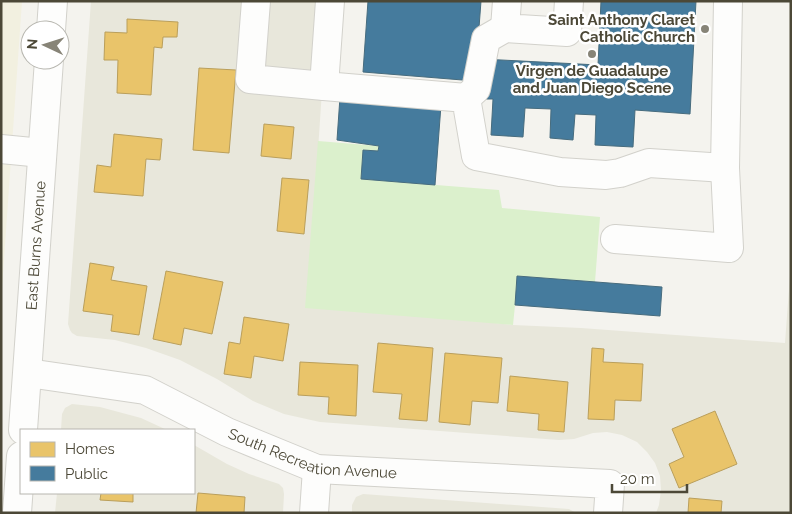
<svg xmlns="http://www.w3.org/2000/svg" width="792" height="514" viewBox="0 0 792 514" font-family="Raleway,sans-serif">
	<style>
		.residential { fill: #e8e7db }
		.education { fill: #f2f0e0 }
		.green { fill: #dbf0cc }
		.homes { fill: #e9c46a; stroke: #ba9f5b }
		.public { fill: #457b9d; stroke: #476c7e }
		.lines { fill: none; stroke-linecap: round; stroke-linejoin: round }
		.minor-casing { stroke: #d2d1cb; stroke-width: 30 }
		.minor { stroke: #fdfdfc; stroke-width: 28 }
		.poi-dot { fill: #878477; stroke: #fff; stroke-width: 2 }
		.labels { text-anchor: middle; stroke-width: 5; stroke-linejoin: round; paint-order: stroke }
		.poi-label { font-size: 15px; font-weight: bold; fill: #4c4837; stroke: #fff; text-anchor: end }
		.street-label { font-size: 15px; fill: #4c4837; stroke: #fff }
	</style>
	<rect width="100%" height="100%" fill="#f4f3ee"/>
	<!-- residential -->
	<g class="residential">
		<polygon points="91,1 328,1 316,180 443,317 513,325 581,328 785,343 791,262 791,513 656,513 659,505 661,490 660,476 655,463 647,452 637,442 622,435 607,432 593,433 574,439 559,440 320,422 284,414 253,401 217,379 180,360 146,348 115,340 77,336 72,333 70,330 68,324"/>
		<polygon points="72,404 100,407 141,418 167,430 61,430 62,414 65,408"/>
		<polygon points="194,445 227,464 249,474 279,484 283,488 284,494 283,513 55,513 57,493 194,493"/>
		<polygon points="363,494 569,509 576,513 352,513 352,505 356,497"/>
	</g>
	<!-- education -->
	<polygon class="education" points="1,1 22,1 1,302"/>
	<!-- green -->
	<polygon class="green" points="318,141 379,146 378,151 363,150 361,179 499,190 502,208 600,217 595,282 518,276 513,325 305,308"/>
	<!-- homes -->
	<g class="homes">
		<polygon points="127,19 178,22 177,37 163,37 162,48 154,47 151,95 117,93 118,60 104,60 105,32 127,33"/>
		<polygon points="199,68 236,70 229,153 193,150"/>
		<polygon points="264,124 294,127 291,159 261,156"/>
		<polygon points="114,134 162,139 160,160 146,159 143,196 94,192 97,165 111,167"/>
		<polygon points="282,178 309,180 304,234 277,231"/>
		<polygon points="90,263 114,267 111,280 147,286 139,335 111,331 113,315 83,311"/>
		<polygon points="166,271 223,282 212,334 184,328 181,345 153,339"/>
		<polygon points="244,317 289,324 283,361 254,356 251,378 224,374 229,342 240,344"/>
		<polygon points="378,343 433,348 427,421 399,419 402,394 373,392"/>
		<polygon points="592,348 604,349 603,362 643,364 641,401 615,400 614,420 588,419"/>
		<polygon points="445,353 502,358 498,403 472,401 470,425 439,422"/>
		<polygon points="300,362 358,365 356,416 328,414 329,397 298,395"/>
		<polygon points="510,376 568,382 564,432 538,430 539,414 507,411"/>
		<polygon points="715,411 737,464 679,488 669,464 684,457 672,429"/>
		<polygon points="92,493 133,493 133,502 100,500 101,493"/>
		<polygon points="198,493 245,497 244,513 196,513"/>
		<polygon points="689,498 722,501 721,513 688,513"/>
	</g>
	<!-- public -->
	<g class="public">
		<polygon points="368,1 481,1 475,81 363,72"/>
		<polygon points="601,1 696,1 690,114 635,110 633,147 595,145 596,115 575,114 573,140 550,138 551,109 525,108 523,137 491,135 493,99 480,99 482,59 598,65"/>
		<polygon points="340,97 441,105 435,185 361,179 363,150 378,151 379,146 337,140"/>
		<polygon points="517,276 662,287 660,316 515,305"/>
	</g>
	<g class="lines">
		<!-- minor casing -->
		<g class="minor-casing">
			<g id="minor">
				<polyline points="256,1 250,79 324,86"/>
				<polyline points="330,1 324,86 466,98 476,156 560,172 606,175 620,173 649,163 725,168 728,1"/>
				<polyline points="507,1 505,28 567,32 569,1"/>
				<polyline points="51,30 53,1"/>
				<polyline points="466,98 476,89 486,39 505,28"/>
				<polyline points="1,149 42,153"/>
				<polyline points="615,239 729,248 725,168"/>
				<path id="s1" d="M28,373L145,390L227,432L317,469L610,484L608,513"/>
				<path id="s2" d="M23,430L49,60"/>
				<polyline points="17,513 21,456"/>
				<polyline points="314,513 317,469"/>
			</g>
		</g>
		<!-- minor -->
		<use href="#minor" class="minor"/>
	</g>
	<!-- markers -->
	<g class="poi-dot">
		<circle cx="705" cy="29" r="5"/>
		<circle cx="592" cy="54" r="5"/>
	</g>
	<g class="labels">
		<!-- poi labels -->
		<g class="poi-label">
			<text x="695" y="25">Saint Anthony Claret<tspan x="695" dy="17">Catholic Church</tspan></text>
			<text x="592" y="76" text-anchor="middle">Virgen de Guadalupe<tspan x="592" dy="17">and Juan Diego Scene</tspan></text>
		</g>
		<!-- street labels -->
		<g class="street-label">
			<text dy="5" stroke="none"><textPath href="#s2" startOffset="185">East Burns Avenue</textPath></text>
			<text dy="5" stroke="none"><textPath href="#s1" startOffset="300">South Recreation Avenue</textPath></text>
		</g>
	</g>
	<!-- border -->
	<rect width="792" height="514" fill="none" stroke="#4c4837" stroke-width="5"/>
	<!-- legend -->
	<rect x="20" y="429" width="175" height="65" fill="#ffffff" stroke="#b7b6af"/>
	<rect x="30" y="442" width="25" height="15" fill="#e9c46a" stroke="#b7b6af"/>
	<text x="65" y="454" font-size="15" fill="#4c4837">Homes</text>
	<rect x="30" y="466" width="25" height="15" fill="#457b9d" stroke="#b7b6af"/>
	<text x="65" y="479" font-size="15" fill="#4c4837">Public</text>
	<!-- north arrow -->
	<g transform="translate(45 45) rotate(274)"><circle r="24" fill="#ffffff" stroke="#b7b6af"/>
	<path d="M0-4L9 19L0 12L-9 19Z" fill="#878477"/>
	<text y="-8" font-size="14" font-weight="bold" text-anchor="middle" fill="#4c4837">N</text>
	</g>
	<!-- scale -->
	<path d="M612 484v8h75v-8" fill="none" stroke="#4c4837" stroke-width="2.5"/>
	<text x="620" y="484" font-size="15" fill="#4c4837" stroke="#ffffff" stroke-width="4" paint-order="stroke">20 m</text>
</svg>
